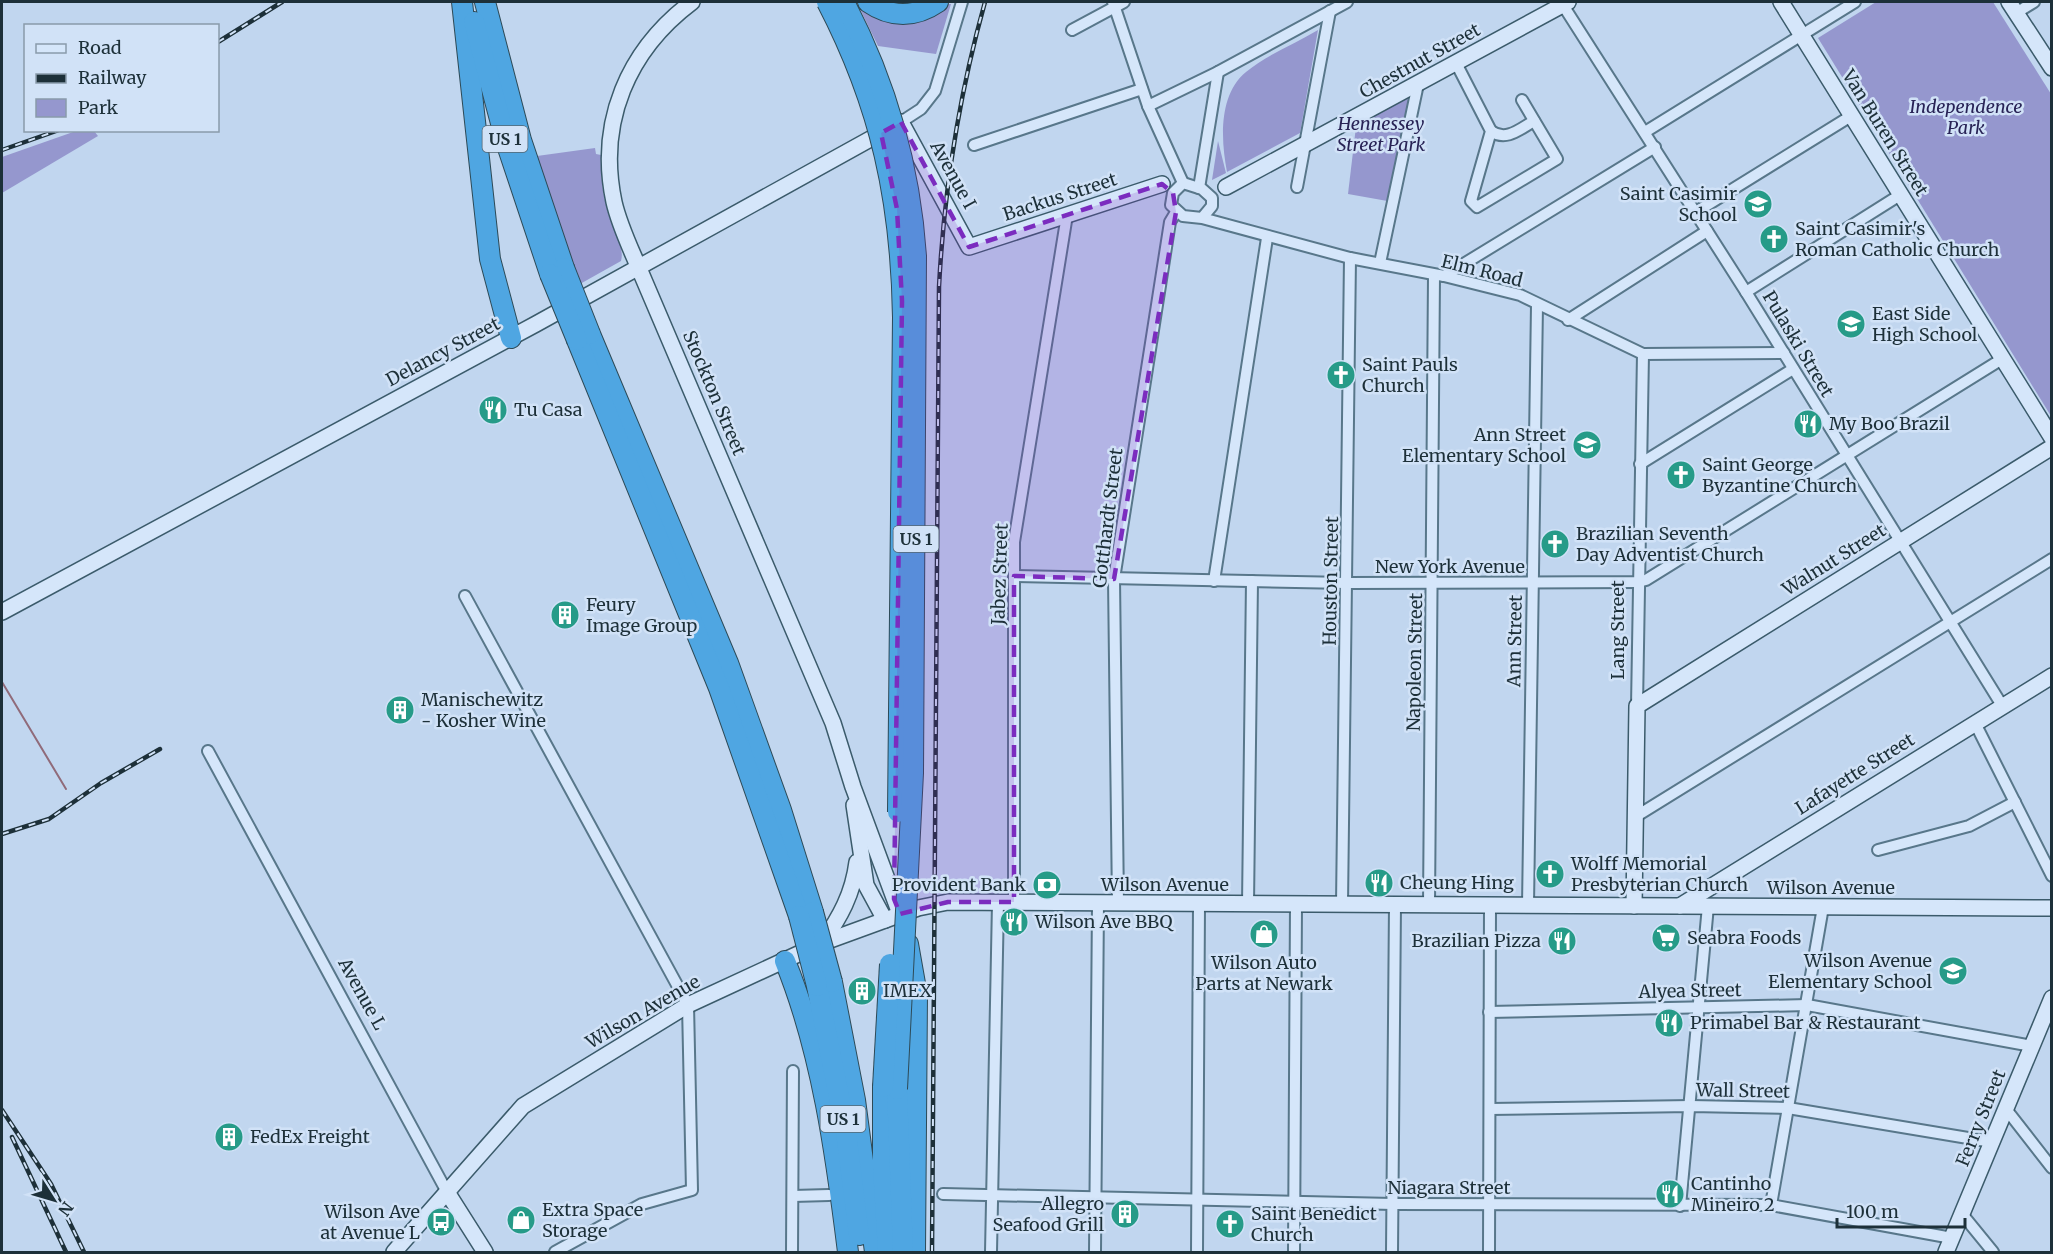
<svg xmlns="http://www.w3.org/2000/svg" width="2053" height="1254" viewBox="0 0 2053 1254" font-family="Merriweather,serif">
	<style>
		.green { fill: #9597ce }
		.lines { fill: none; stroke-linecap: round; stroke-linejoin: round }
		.stream { stroke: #906b7a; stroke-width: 2 }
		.street-casing { stroke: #58778a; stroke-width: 14 }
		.secondary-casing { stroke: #3b5b6b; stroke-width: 18 }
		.highway-casing { stroke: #2d4a57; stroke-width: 22 }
		.street { stroke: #d5e6fa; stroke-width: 10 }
		.secondary { stroke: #d5e6fa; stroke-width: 15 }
		.highway { stroke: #4fa6e2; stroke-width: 20 }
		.rail-casing { stroke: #1d3039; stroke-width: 4.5 }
		.rail { stroke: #d1e2f7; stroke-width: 2; stroke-dasharray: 7; stroke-linecap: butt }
		.highway-bridge-casing { stroke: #2d4a57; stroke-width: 22; stroke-linecap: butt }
		.highway-bridge { stroke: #4fa6e2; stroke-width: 20 }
		.marked { fill: #7b2cbf; fill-opacity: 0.2; stroke: #7b2cbf; stroke-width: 4.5; stroke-dasharray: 12 8; stroke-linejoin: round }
		.labels { text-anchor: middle; stroke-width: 5; stroke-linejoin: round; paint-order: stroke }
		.shield { fill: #d1e2f7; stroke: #536572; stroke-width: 1.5 }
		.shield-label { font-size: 16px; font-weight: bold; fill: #1d3039 }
		.street-label { font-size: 18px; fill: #1d3039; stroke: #d1e2f7 }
		.park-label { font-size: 18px; font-style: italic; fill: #282356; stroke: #d1e2f7 }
		.poi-label { font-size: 18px; fill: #1d3039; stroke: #d1e2f7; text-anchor: start }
	</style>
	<rect width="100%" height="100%" fill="#c1d6ef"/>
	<!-- green -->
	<g class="green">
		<polygon points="1876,2 1993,2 2051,94 2051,416 1818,38"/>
		<polygon points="951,4 936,54 878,46 859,7"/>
		<path d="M1318,30L1300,133L1227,172C1221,141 1218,95 1246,72C1266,55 1295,44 1318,30Z"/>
		<polygon points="1418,84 1393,202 1348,194 1357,118"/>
		<polygon points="76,131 94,131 98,136 2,193 2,157"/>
		<polygon points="1218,141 1226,173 1212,180"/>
		<path d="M595,148L596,154L601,155C600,176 603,196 609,216C613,230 625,246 621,261L580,284L537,156Z"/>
	</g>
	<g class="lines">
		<!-- stream -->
		<polyline class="stream" points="2,682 66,789"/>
		<!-- street casing -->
		<g class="street-casing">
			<g id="street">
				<polyline points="1113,2 1148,106 1183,183"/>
				<polyline points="1561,2 1746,292 2003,707"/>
				<polyline points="2016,13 2034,2"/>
				<polyline points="1072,30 1124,2"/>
				<polyline points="1456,63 1491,131 1471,201 1477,207 1557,159 1522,100"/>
				<polyline points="1148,106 1218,72 1347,2"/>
				<polyline points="901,122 921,109 935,91 962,2"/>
				<path d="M1491,131C1506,142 1520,129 1534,121"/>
				<polyline points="1645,132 1855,2"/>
				<polyline points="974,145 1142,89"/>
				<polyline points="1297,187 1330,11"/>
				<polyline points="1199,188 1218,72"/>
				<polyline points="1696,212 1851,116"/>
				<polyline points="1202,218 1212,206 1212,198 1202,189 1183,183 1173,193 1171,205 1183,216 1202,218 1350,258 1444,276 1520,295 1643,354 1784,353"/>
				<polyline points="1380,263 1418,84"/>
				<polyline points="1444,276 1655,147"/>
				<polyline points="1746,292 1900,195"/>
				<polyline points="1568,320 1707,231"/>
				<polyline points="1640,464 1793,369"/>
				<polyline points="1014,576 1347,583 1638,582 1646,580 2002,359"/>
				<polyline points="1214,581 1267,238"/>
				<polyline points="465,596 688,1005 692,1190 642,1204 555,1252"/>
				<polyline points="1637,706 1643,354"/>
				<polyline points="1975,723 2052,876"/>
				<polyline points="208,751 447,1192"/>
				<polyline points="1635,817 2052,559"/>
				<polyline points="1878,850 1969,826 2015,802"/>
				<polyline points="1014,902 1014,542 1067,215"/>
				<polyline points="1118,904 1114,579 1170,222 1176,212"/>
				<polyline points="1248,904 1252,581"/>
				<polyline points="1342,904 1350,258"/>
				<polyline points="1429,905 1434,276"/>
				<polyline points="1528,905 1537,305"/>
				<polyline points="1489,1012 1807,1005 2032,1046"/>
				<polyline points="1490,1109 1691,1106 1788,1108 1992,1142"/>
				<polyline points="2006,1109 2052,1168"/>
				<polyline points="943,1194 1393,1204 1771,1205 1952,1238"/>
				<polyline points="793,1196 829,1195"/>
				<polyline points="1771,1205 1823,907"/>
				<polyline points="1680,1206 1708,906"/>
				<polyline points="1962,1214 1993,1252"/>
				<polyline points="792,1252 793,1071"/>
				<polyline points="991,1252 998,903"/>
				<polyline points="1095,1252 1098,904"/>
				<polyline points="1197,1252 1199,905"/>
				<polyline points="1294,1252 1296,904"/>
				<polyline points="1392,1252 1395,905"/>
				<polyline points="1489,1252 1490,906"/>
			</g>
		</g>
		<!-- secondary casing -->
		<g class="secondary-casing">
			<g id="secondary">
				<path d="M692,2C628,50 597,122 614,202C619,224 629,245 638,266L833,723L853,787L900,914"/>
				<polyline points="1781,2 2052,438"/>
				<polyline points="2009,2 2052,68"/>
				<polyline points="1226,187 1568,2"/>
				<polyline points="2,612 536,324 901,122 969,247 1162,184"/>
				<polyline points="854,805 866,885 885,920"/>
				<polyline points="1634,906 1637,706 2052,447"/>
				<polyline points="1680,906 2052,676"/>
				<path d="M822,943C840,917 853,894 857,862"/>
				<polyline points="447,1192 485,1252"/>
				<polyline points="394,1252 523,1106 688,1005 822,943 918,908 948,902 2052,908"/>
				<polyline points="1946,1252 2052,998"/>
			</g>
		</g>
		<!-- highway casing -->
		<g class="highway-casing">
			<g id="highway">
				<polyline points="462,2 490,259 511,338"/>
				<polyline points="485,2 521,140 564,268"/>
				<path d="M868,2C891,18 915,18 938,2"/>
				<polyline points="474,22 506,142 550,274"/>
				<polyline points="590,334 728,663 781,810 813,912"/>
				<polyline points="577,340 719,688 799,916"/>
				<polyline points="908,944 917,995 915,1252"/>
				<path d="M785,961C822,1052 836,1155 848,1252"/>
				<polyline points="832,982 855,1100 875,1252"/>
				<polyline points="817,986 846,1132 859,1235"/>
				<polyline points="883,1087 883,1167 888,1252"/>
				<polyline points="897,1089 903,1252"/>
			</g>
		</g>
		<!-- street -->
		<use href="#street" class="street"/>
		<!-- secondary -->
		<use href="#secondary" class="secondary"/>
		<!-- highway -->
		<use href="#highway" class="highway"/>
		<!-- rail casing -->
		<g class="rail-casing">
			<g id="rail">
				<polyline points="218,42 282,2"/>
				<polyline points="2,150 59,130"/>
				<polyline points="2,834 49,819 101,783 160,749"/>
				<polyline points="2,1110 51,1184 84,1252"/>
				<polyline points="12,1137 66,1252"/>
				<path d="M932,1252L939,287C944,190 959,95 985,2"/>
			</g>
		</g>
		<!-- rail -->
		<use href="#rail" class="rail"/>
		<!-- highway-bridge casing -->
		<g class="highway-bridge-casing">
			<g id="highway-bridge">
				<path d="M827,2C881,106 901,200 903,317L898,812"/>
				<path d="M844,2C886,82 910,166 916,256L913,773L897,1089"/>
				<polyline points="564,268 590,334"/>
				<polyline points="550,274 577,340"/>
				<polyline points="813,912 832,982"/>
				<polyline points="799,916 817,986"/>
				<polyline points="883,1087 890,964"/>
			</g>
		</g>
		<!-- highway-bridge -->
		<use href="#highway-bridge" class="highway-bridge"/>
	</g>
	<!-- marked area -->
	<path class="marked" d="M901,122L969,247L1162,184L1173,193L1176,212L1114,579L1014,576V902H948L900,914L894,899L902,301L897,209L881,133Z"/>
	<!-- icons -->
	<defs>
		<g id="school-disc" transform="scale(1.5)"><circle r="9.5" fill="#269b88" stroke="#d1e2f7"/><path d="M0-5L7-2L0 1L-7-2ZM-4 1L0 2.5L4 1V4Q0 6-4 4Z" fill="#fff"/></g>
		<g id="church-disc" transform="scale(1.5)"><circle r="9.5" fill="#269b88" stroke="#d1e2f7"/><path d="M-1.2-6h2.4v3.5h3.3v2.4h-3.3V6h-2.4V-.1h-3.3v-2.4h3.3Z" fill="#fff"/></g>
		<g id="restaurant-disc" transform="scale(1.5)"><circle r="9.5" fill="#269b88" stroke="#d1e2f7"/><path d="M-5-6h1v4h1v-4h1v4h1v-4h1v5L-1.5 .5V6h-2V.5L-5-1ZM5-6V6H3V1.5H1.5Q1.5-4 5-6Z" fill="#fff"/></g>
		<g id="building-disc" transform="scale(1.5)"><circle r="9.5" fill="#269b88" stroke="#d1e2f7"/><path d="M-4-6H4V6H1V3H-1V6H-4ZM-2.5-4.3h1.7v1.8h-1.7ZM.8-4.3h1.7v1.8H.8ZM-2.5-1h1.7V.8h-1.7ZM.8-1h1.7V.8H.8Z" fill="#fff"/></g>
		<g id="bank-disc" transform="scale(1.5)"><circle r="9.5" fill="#269b88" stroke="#d1e2f7"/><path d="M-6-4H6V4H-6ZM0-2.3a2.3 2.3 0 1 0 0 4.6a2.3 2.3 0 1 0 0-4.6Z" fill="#fff"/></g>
		<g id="shop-disc" transform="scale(1.5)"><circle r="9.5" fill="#269b88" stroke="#d1e2f7"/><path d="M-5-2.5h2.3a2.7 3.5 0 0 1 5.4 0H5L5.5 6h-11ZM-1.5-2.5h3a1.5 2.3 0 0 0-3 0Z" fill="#fff"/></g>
		<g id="supermarket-disc" transform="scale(1.5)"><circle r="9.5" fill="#269b88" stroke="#d1e2f7"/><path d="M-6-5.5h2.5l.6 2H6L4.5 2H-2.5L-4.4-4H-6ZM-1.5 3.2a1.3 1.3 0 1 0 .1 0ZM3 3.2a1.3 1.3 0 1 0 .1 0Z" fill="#fff"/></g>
		<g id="bus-disc" transform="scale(1.5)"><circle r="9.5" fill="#269b88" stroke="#d1e2f7"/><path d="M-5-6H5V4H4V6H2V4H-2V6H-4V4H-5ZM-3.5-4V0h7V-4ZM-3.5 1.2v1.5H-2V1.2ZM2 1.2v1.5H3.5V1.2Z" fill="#fff"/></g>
	</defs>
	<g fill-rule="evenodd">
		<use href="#school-disc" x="1758" y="204"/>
		<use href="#church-disc" x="1774" y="239"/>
		<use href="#school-disc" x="1851" y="324"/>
		<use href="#church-disc" x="1341" y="375"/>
		<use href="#restaurant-disc" x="493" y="410"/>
		<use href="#restaurant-disc" x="1808" y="424"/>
		<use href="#school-disc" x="1587" y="445"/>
		<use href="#church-disc" x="1681" y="475"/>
		<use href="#church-disc" x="1555" y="544"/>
		<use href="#building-disc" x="565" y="615"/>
		<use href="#building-disc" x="400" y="710"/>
		<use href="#church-disc" x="1550" y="874"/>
		<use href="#restaurant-disc" x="1379" y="883"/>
		<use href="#bank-disc" x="1047" y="885"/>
		<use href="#restaurant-disc" x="1014" y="922"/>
		<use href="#shop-disc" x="1264" y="934"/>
		<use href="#supermarket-disc" x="1666" y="938"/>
		<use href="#restaurant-disc" x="1562" y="941"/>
		<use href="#school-disc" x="1953" y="971"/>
		<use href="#building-disc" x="862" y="991"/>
		<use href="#restaurant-disc" x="1669" y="1023"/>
		<use href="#building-disc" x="229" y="1137"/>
		<use href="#restaurant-disc" x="1670" y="1194"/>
		<use href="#building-disc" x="1125" y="1214"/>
		<use href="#shop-disc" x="521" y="1220"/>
		<use href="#bus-disc" x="441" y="1222"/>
		<use href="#church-disc" x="1230" y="1224"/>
	</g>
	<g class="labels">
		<!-- shield labels -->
		<g class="shield">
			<rect x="482.5" y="126" width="45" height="26" rx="4.5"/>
			<rect x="893.5" y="526" width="45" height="26" rx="4.5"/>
			<rect x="820.5" y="1106" width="45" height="26" rx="4.5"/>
		</g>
		<g class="shield-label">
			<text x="505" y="145">US 1</text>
			<text x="916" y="545">US 1</text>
			<text x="843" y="1125">US 1</text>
		</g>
		<!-- street labels -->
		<g class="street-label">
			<text transform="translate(1420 61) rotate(-29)" y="6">Chestnut Street</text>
			<text transform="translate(1885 133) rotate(58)" y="6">Van Buren Street</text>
			<text transform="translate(953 175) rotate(61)" y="6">Avenue I</text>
			<text transform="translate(1060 197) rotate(-18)" y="6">Backus Street</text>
			<text transform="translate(1482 271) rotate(14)" y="6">Elm Road</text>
			<text transform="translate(1798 344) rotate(59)" y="6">Pulaski Street</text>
			<text transform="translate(443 352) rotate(-28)" y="6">Delancy Street</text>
			<text transform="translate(714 393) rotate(67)" y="6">Stockton Street</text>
			<text transform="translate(1108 518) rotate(-83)" y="6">Gotthardt Street</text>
			<text transform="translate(1834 560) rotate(-32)" y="6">Walnut Street</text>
			<text x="1450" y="573">New York Avenue</text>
			<text transform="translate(1000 574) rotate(-88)" y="6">Jabez Street</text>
			<text transform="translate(1331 581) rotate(-89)" y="6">Houston Street</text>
			<text transform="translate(1618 630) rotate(-90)" y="6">Lang Street</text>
			<text transform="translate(1515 641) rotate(-89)" y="6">Ann Street</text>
			<text transform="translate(1415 662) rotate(-89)" y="6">Napoleon Street</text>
			<text transform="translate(1855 774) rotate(-32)" y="6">Lafayette Street</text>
			<text x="1165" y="891">Wilson Avenue</text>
			<text x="1831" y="894">Wilson Avenue</text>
			<text transform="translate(1690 991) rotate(-1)" y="6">Alyea Street</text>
			<text transform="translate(362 994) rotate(61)" y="6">Avenue L</text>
			<text transform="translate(643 1012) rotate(-30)" y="6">Wilson Avenue</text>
			<text transform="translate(1743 1091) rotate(1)" y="6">Wall Street</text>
			<text transform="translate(1981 1118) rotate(-68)" y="6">Ferry Street</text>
			<text x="1449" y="1194">Niagara Street</text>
		</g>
		<!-- park labels -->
		<g class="park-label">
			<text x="1966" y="113">Independence<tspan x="1966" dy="21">Park</tspan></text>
			<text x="1381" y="130">Hennessey<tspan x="1381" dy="21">Street Park</tspan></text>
		</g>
		<!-- poi labels -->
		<g class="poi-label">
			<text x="1737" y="200" text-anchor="end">Saint Casimir<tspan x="1737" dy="21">School</tspan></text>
			<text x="1795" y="235">Saint Casimir's<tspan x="1795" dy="21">Roman Catholic Church</tspan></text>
			<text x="1872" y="320">East Side<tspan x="1872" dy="21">High School</tspan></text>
			<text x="1362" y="371">Saint Pauls<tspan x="1362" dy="21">Church</tspan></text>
			<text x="514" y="416">Tu Casa</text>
			<text x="1829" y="430">My Boo Brazil</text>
			<text x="1566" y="441" text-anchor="end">Ann Street<tspan x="1566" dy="21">Elementary School</tspan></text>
			<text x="1702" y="471">Saint George<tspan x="1702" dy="21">Byzantine Church</tspan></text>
			<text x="1576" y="540">Brazilian Seventh<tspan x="1576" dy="21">Day Adventist Church</tspan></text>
			<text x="586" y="611">Feury<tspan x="586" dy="21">Image Group</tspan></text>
			<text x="421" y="706">Manischewitz<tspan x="421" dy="21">- Kosher Wine</tspan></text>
			<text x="1571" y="870">Wolff Memorial<tspan x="1571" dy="21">Presbyterian Church</tspan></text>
			<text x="1400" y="889">Cheung Hing</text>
			<text x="1026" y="891" text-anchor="end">Provident Bank</text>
			<text x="1035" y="928">Wilson Ave BBQ</text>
			<text x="1687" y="944">Seabra Foods</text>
			<text x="1541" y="947" text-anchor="end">Brazilian Pizza</text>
			<text x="1932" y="967" text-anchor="end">Wilson Avenue<tspan x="1932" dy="21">Elementary School</tspan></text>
			<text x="1264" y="969" text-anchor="middle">Wilson Auto<tspan x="1264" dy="21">Parts at Newark</tspan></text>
			<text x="883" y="997">IMEX</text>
			<text x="1690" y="1029">Primabel Bar &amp; Restaurant</text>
			<text x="250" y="1143">FedEx Freight</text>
			<text x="1691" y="1190">Cantinho<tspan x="1691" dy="21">Mineiro 2</tspan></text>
			<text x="1104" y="1210" text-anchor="end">Allegro<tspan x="1104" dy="21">Seafood Grill</tspan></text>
			<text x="542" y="1216">Extra Space<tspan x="542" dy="21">Storage</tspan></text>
			<text x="420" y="1218" text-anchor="end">Wilson Ave<tspan x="420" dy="21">at Avenue L</tspan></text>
			<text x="1251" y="1220">Saint Benedict<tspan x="1251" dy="21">Church</tspan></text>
		</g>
	</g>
	<!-- border -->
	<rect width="2053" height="1254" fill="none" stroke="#1d3039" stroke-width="6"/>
	<!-- legend -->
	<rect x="24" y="24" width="195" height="108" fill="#d1e2f7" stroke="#899bab" stroke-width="1.5"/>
	<rect x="36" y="44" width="30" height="9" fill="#d5e6fa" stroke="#899bab" stroke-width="1.5"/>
	<text x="78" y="54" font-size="18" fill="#1d3039">Road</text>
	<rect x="36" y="74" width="30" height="9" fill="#1d3039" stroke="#899bab" stroke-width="1.5"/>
	<text x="78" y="84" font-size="18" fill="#1d3039">Railway</text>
	<rect x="36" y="99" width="30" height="18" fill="#9597ce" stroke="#899bab" stroke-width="1.5"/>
	<text x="78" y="114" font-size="18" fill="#1d3039">Park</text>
	<!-- north arrow -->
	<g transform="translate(54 1200) rotate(127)" stroke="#d1e2f7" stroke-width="4.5" paint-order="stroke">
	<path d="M0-4.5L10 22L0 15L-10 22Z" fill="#1d3039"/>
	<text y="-9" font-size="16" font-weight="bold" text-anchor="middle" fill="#1d3039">N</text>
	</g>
	<!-- scale -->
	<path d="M1837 1218v9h128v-9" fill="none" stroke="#1d3039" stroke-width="3"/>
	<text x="1846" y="1218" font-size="18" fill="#1d3039" stroke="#d1e2f7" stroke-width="4.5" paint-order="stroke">100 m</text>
</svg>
